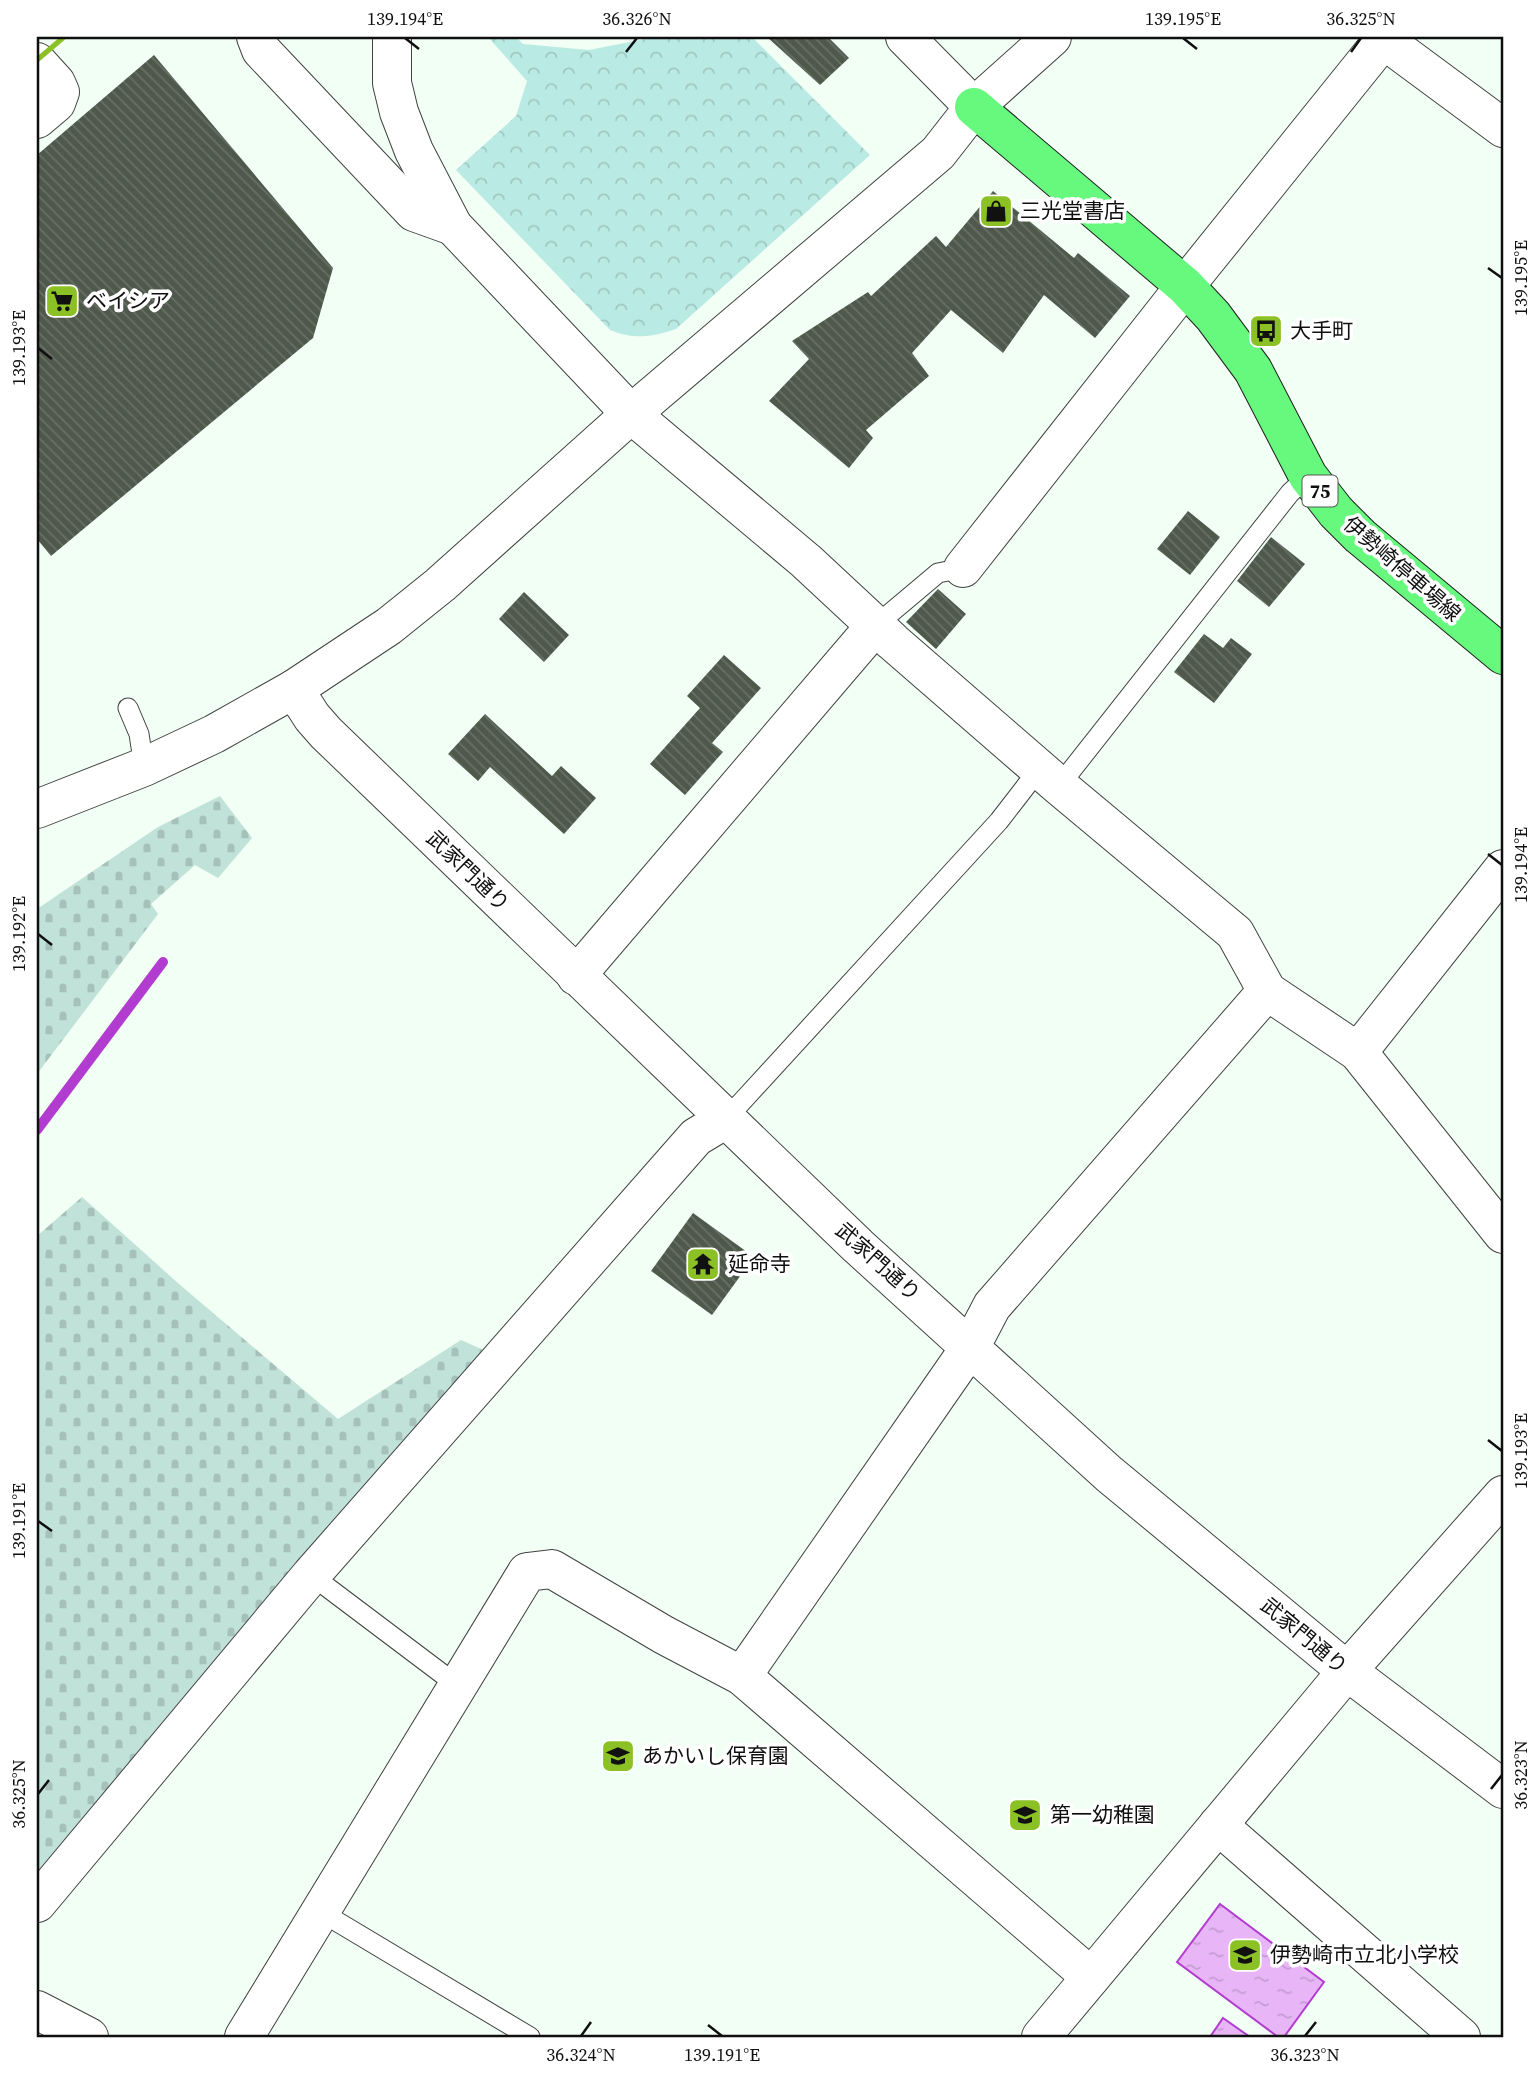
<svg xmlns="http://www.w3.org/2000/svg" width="1540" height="2074" viewBox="0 0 1540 2074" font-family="'Source Serif 4','Noto Sans JP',serif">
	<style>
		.cemetery { fill: url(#cemetery-stones) }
		.park { fill: url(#park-crowns) }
		.water { fill: url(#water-ripples); stroke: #b13ccf; stroke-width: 2 }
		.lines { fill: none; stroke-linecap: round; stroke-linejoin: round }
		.stream { stroke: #b13ccf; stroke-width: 10 }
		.building { fill: url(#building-back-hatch) }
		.service-casing { stroke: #424242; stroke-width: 21 }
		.minor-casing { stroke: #424242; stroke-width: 40 }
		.tertiary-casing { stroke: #424242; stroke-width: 40 }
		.primary-casing { stroke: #202020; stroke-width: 40 }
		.service { stroke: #fff; stroke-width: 19 }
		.minor { stroke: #fff; stroke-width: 38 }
		.tertiary { stroke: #fff; stroke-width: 38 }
		.primary { stroke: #67f97e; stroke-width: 38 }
		.rail { stroke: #8bc125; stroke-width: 5 }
		.ticks { fill: none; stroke: #0f0f0f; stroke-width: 2.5 }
		.labels { text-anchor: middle; stroke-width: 7; stroke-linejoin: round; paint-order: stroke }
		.shield { fill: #fff; stroke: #575757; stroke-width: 2 }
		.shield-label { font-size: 19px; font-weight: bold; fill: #0f0f0f }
		.poi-label { font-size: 21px; fill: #0f0f0f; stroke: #fff; text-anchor: start }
		.street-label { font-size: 21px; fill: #0f0f0f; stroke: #fff }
		.neatline { fill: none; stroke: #0f0f0f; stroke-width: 2.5 }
		.ticks-label { font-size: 18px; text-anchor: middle; fill: #0f0f0f }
	</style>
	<defs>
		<pattern id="cemetery-stones" width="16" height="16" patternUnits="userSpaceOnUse" patternTransform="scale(1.75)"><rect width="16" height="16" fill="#c1e2d9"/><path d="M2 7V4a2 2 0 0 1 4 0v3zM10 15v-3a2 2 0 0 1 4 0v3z" fill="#a5c1b9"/></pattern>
		<pattern id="park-crowns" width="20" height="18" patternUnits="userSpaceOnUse" patternTransform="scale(1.75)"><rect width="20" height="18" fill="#baeae4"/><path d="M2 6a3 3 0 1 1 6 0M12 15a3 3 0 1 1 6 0" fill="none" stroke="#9fc8c2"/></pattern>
		<pattern id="water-ripples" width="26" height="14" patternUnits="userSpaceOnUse" patternTransform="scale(1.75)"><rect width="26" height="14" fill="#e8b6f7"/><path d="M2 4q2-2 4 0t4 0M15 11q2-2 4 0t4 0" fill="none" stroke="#c69bd3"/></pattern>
		<pattern id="building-back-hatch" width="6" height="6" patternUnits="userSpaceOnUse" patternTransform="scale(1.75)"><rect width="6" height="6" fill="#4e584b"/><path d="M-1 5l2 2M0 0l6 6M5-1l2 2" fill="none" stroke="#687066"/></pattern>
	</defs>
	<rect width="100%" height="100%" fill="#f1fff4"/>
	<!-- cemetery -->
	<g class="cemetery">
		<polygon points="220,796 252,838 218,878 195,865 151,904 158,914 37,1074 37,909 158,827"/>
		<polygon points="82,1197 179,1284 338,1419 461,1340 490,1353 37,1878 37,1236"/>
	</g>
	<!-- park -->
	<path class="park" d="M488,37H516L523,44L589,50L655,37H752L870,155L676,329C652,337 634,340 610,330L456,170L516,116L527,81Z"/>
	<!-- water -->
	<g class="water">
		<polygon points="1220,1904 1324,1982 1284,2037 1278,2037 1177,1962"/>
		<polygon points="1223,2018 1250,2037 1210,2037"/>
	</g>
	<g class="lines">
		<!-- stream -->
		<polyline class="stream" points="37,1130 163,962"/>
	</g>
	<!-- building -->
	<g class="building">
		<polygon points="767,37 828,37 849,58 820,85"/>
		<polygon points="154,55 333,268 313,338 51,556 37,539 37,155"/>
		<polygon points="993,191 1074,258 1078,253 1130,296 1095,338 1044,295 1003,353 951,310 912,353 929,376 866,430 873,438 849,468 769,401 809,359 792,341 868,292 871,296 936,236 946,247"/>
		<polygon points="1188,511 1220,537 1190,575 1157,549"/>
		<polygon points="1271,537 1305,564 1269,607 1237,581"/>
		<polygon points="938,589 966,614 936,649 906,622"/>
		<polygon points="524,592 569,635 544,662 499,619"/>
		<polygon points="1204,634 1223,648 1231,638 1252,654 1214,703 1174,672"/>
		<polygon points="724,655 761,688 712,743 723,752 685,795 650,764 700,708 687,696"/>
		<polygon points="485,714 552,776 561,766 596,798 564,834 490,767 478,781 448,754"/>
		<polygon points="693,1213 754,1257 712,1315 651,1271"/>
	</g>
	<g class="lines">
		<!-- service casing -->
		<g class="service-casing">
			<g id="service">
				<polyline points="875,626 938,573 963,568"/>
				<polyline points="128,708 139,734 144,767"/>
				<polyline points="1059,786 1290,493 1308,476"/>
				<polyline points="726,1119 999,821 1040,768"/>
				<polyline points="311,1575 457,1685"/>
				<polyline points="321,1912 530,2037"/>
			</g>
		</g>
		<!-- minor casing -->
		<g class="minor-casing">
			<g id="minor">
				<polyline points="1380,37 1503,128"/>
				<polyline points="37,62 56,83 60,92 56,103 37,119"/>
				<polyline points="631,414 806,561 893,642 1059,786 1235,933 1267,991 1358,1052 1503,1234"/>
				<polyline points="963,568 1185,286 1383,40"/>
				<polyline points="294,689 312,717 326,733 858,1246 1109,1474 1347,1671 1503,1789"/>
				<polyline points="576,976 875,626"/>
				<polyline points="1358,1052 1503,869"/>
				<polyline points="742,1676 971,1346 992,1306 1267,991"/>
				<polyline points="1218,1825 1461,2037"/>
				<polyline points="37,1903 311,1575 696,1137 726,1119"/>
				<polyline points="37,2010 89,2037"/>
				<polyline points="244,2037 527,1572 552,1569 664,1635 742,1676 1091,1977"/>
				<polyline points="1041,2037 1347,1671 1503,1495"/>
			</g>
		</g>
		<!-- tertiary casing -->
		<g class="tertiary-casing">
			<g id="tertiary">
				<polyline points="256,37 261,50 414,212 453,226"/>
				<polyline points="392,37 392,83 399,112 414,151 453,226 631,414"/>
				<polyline points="905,37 974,107"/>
				<polyline points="37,809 144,767 214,734 294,689 389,626 440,585 631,414 938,153 974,107 1052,37"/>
			</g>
		</g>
		<!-- primary casing -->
		<g class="primary-casing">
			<polyline id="primary" points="974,107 1185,286 1213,316 1253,370 1308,476 1336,512 1360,536 1503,655"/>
		</g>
		<!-- service -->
		<use href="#service" class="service"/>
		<!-- minor -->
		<use href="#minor" class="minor"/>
		<!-- tertiary -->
		<use href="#tertiary" class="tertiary"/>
		<!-- primary -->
		<use href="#primary" class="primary"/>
		<!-- rail -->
		<polyline class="rail" points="37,60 64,37"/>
	</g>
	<!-- ticks -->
	<path class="ticks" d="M405,38L419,49M1183,38L1197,49M626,52L637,38M1351,52L1361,38M1488,268L1502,278M38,348L52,359M1488,854L1502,865M38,934L52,945M1488,1440L1502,1451M38,1521L52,1531M1491,1789L1502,1775M38,1794L49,1780M708,2025L722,2036M581,2036L591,2022M1305,2036L1316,2022"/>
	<!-- icons -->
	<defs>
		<g id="shop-square" transform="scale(1.75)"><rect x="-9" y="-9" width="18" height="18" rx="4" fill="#8bc125" stroke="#fff"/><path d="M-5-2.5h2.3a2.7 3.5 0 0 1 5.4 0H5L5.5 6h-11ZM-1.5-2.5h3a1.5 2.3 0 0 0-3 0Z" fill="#111"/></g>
		<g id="supermarket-square" transform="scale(1.75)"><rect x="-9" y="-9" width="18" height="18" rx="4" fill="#8bc125" stroke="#fff"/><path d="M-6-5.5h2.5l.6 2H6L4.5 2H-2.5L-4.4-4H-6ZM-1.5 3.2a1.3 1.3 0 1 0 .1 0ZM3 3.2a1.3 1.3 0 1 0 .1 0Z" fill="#111"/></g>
		<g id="bus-square" transform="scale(1.75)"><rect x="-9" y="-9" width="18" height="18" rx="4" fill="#8bc125" stroke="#fff"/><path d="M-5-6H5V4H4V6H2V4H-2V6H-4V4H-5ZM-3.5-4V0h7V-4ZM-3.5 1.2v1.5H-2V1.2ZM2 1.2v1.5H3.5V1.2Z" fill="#111"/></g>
		<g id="temple-square" transform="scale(1.75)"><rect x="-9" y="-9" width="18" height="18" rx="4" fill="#8bc125" stroke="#fff"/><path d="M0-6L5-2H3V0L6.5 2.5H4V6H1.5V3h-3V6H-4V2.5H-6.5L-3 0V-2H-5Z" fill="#111"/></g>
		<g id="school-square" transform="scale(1.75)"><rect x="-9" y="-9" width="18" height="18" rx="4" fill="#8bc125" stroke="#fff"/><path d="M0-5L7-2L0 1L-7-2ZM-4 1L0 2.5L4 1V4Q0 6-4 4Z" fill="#111"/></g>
	</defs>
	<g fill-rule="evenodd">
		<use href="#shop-square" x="996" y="211"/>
		<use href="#supermarket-square" x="62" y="301"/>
		<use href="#bus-square" x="1266" y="331"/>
		<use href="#temple-square" x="703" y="1264"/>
		<use href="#school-square" x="618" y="1756"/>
		<use href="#school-square" x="1025" y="1815"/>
		<use href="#school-square" x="1245" y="1955"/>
	</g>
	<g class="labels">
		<!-- shield labels -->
		<rect class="shield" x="1302.5" y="475.5" width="35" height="31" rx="5"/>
		<g class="shield-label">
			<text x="1320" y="498">75</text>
		</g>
		<!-- poi labels -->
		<g class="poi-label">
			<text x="1020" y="218">三光堂書店</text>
			<text x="86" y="308">ベイシア</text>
			<text x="1290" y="338">大手町</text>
			<text x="728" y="1271">延命寺</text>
			<text x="642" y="1763">あかいし保育園</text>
			<text x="1050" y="1822">第一幼稚園</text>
			<text x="1270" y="1962">伊勢崎市立北小学校</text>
		</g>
		<!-- street labels -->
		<g class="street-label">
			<text transform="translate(1402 569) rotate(41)" y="7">伊勢崎停車場線</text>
			<text transform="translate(468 871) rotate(44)" y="7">武家門通り</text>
			<text transform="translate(878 1262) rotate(42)" y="7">武家門通り</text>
			<text transform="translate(1304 1636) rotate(40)" y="7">武家門通り</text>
		</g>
	</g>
	<!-- border -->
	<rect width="1540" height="2074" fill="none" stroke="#ffffff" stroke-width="77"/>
	<rect x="38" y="38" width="1464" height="1998" class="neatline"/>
	<g class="ticks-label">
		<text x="405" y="25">139.194°E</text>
		<text x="637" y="25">36.326°N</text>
		<text x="1183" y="25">139.195°E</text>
		<text x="1361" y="25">36.325°N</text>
		<text transform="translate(1521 278) rotate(-90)" y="6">139.195°E</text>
		<text transform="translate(19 348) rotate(-90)" y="6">139.193°E</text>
		<text transform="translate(1521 865) rotate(-90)" y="6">139.194°E</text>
		<text transform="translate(19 934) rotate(-90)" y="6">139.192°E</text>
		<text transform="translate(1521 1451) rotate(-90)" y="6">139.193°E</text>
		<text transform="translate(19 1521) rotate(-90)" y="6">139.191°E</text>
		<text transform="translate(1521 1775) rotate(-90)" y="6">36.323°N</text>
		<text transform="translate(19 1794) rotate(-90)" y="6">36.325°N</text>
		<text x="581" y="2061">36.324°N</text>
		<text x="722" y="2061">139.191°E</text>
		<text x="1305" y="2061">36.323°N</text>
	</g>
</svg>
